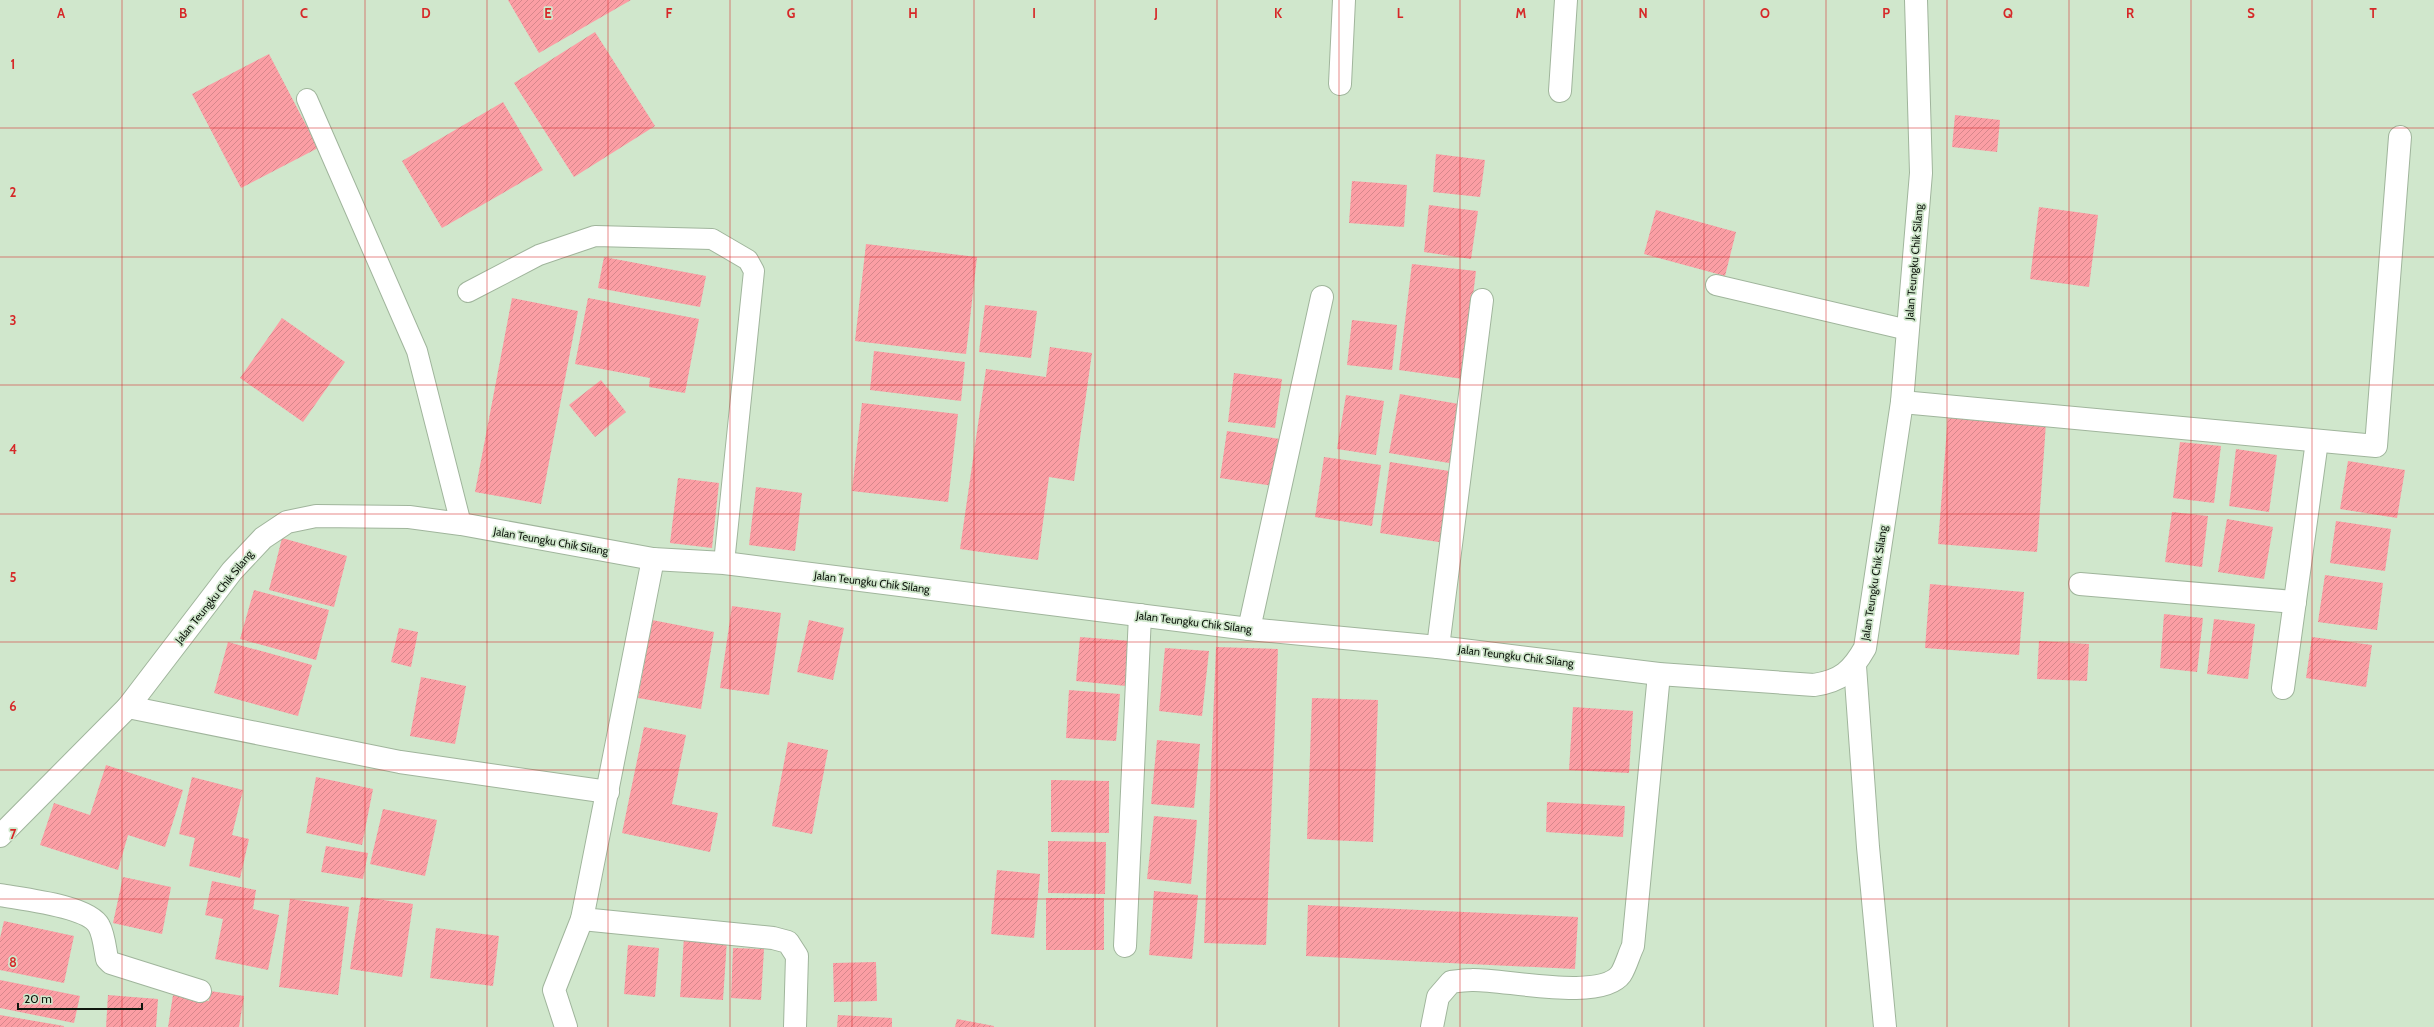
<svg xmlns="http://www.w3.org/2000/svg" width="2434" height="1027" viewBox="0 0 2434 1027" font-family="Cabin,sans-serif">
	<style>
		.building { fill: url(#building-hatch) }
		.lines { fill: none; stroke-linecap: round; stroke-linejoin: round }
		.service-casing { stroke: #a0b59c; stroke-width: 22 }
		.minor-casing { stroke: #a0b59c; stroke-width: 24 }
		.tertiary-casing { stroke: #a0b59c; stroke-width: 24 }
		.service { stroke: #fff; stroke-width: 20 }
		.minor { stroke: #fff; stroke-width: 22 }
		.tertiary { stroke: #fff; stroke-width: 22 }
		.grid { fill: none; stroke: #d62828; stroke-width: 1; stroke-opacity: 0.55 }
		.labels { text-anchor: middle; stroke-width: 3.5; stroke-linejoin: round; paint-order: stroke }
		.street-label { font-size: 11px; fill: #0f170e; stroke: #d0e7cc }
		.grid-label { font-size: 13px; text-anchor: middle; font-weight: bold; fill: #d62828; stroke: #d0e7cc; stroke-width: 3.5; stroke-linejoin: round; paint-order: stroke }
	</style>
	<defs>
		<pattern id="building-hatch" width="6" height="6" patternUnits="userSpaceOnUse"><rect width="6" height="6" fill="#fb9ea4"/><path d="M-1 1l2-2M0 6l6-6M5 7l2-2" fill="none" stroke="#d6878c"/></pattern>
	</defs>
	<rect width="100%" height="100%" fill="#d0e7cc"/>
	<!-- building -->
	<g class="building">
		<polygon points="508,0 631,0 539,53"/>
		<polygon points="595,32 655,126 574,177 514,83"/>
		<polygon points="269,54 318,148 241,188 192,94"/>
		<polygon points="503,102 543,170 442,228 402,161"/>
		<polygon points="1955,115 2000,120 1997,152 1952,147"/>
		<polygon points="1436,154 1485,160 1480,197 1433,192"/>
		<polygon points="1352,181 1407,185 1404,227 1349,223"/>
		<polygon points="1429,205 1478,211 1471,259 1424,252"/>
		<polygon points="2039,207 2098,215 2089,287 2030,279"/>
		<polygon points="1656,210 1736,232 1725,276 1644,254"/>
		<polygon points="866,244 977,257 966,354 855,341"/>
		<polygon points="604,257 706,276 700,307 598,288"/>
		<polygon points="1412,264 1476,271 1463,379 1399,370"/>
		<polygon points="512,298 578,311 541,504 475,492"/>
		<polygon points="588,298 699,319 685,393 649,387 650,378 575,364"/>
		<polygon points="985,305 1037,311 1031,358 979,352"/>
		<polygon points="282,318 345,362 303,422 240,378"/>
		<polygon points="1352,320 1397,325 1392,370 1347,365"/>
		<polygon points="1050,347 1092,353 1074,481 1049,477 1038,560 960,549 986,369 1046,377"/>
		<polygon points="874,351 965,362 961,401 870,390"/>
		<polygon points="1234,373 1282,379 1275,428 1228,422"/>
		<polygon points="601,380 626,412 595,437 569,405"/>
		<polygon points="1400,394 1465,405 1455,464 1389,453"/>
		<polygon points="1346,395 1384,401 1376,455 1337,449"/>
		<polygon points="862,403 958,414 948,502 852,491"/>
		<polygon points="1948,415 2046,423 2037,552 1938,544"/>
		<polygon points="1227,431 1280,439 1273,486 1220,478"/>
		<polygon points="2180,442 2221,446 2214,503 2173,498"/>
		<polygon points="2236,449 2277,455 2269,512 2229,506"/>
		<polygon points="1324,457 1381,465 1372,526 1315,517"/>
		<polygon points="2348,461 2405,470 2397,518 2340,509"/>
		<polygon points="1390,462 1456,472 1445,543 1380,533"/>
		<polygon points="678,478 719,483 712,548 670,543"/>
		<polygon points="756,487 802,493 795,551 749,545"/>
		<polygon points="2172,512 2208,516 2202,567 2165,562"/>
		<polygon points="2227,519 2273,527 2264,579 2218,572"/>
		<polygon points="2336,521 2391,529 2385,571 2330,563"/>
		<polygon points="282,538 347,556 334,607 269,590"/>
		<polygon points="2325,575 2383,583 2377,630 2318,622"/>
		<polygon points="1930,584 2024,592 2019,655 1925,648"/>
		<polygon points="254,590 329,610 316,660 240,639"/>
		<polygon points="732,606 781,613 769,695 720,688"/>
		<polygon points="2164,614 2203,618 2197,672 2160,668"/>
		<polygon points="2214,619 2255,624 2248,679 2207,674"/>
		<polygon points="652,620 714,632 701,709 638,698"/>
		<polygon points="809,620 844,628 833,680 797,672"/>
		<polygon points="399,628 418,632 411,667 391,662"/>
		<polygon points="1080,637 1131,641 1126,686 1076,681"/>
		<polygon points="2312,637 2372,645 2366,687 2306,678"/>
		<polygon points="2039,641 2089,644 2087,681 2037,679"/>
		<polygon points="228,642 312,665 298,716 214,693"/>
		<polygon points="1216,647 1278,649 1266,945 1204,943"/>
		<polygon points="1165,648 1209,651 1202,716 1159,711"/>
		<polygon points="421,677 466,686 455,744 410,736"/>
		<polygon points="1069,690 1120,694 1116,741 1066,738"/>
		<polygon points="1312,698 1378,700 1373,842 1307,839"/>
		<polygon points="1573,707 1633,711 1629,773 1569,770"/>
		<polygon points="644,727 686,735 672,804 718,813 710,852 622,833"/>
		<polygon points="1157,740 1200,744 1194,808 1151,804"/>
		<polygon points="788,742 828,750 812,834 772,826"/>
		<polygon points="106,765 183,790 165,847 128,835 118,870 40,845 54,803 90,815"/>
		<polygon points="192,777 243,790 232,835 249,839 240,878 189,866 195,838 179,834"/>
		<polygon points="316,777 373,789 362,845 306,833"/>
		<polygon points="1051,780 1109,781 1109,833 1051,832"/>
		<polygon points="1547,802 1625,806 1623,837 1546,832"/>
		<polygon points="383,809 437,820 425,876 370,864"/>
		<polygon points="1154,816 1197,820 1191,884 1147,879"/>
		<polygon points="1048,841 1106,842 1105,894 1048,893"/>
		<polygon points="326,846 368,853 363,879 321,872"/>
		<polygon points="997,870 1040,874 1034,938 991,934"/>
		<polygon points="123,877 171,887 162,934 113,923"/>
		<polygon points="212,881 256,890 253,909 279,915 268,970 215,959 223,919 205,915"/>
		<polygon points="1154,891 1198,895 1192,959 1149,955"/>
		<polygon points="361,897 413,904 402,977 350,969"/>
		<rect x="1046" y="898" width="58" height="52"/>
		<polygon points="290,899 349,907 338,995 279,987"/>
		<polygon points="1308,905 1578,917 1575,969 1306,956"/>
		<polygon points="4,921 74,936 64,983 0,970 0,938"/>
		<polygon points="436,928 499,936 493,986 430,978"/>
		<polygon points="684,937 727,940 723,1000 680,997"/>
		<polygon points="628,945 659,948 655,997 624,994"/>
		<polygon points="733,948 764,949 761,1000 731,998"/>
		<polygon points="876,962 877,1001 834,1002 833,963"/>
		<polygon points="0,980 80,996 74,1023 0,1008"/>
		<polygon points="210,991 244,996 239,1027 168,1027 173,995 209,1001"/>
		<polygon points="108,995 158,999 156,1027 106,1027"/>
		<polygon points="0,1015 64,1026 64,1027 0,1027"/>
		<polygon points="838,1015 892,1018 892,1027 837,1027"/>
		<polygon points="957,1019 994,1026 994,1027 955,1027"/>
	</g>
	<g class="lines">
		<!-- service casing -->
		<g class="service-casing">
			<g id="service">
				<polyline points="307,99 417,351 461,524"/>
				<polyline points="1716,285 1908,330"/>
				<polyline points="468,292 539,255 595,236 712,239 748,260 754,271 724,563"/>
			</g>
		</g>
		<!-- minor casing -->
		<g class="minor-casing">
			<g id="minor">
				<polyline points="1340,84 1344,0"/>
				<polyline points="1560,91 1566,0"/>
				<polyline points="1902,402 2376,446 2400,137"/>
				<polyline points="2080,584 2295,602"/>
				<polyline points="1249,629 1322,297"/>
				<polyline points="1438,647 1482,300"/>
				<polyline points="1855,666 1868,847 1885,1027"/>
				<polyline points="2283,688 2317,441"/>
				<polyline points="128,707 400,762 608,792"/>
				<path d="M0,895C22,899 89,906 99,926C104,935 105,949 107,959L111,963L200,991"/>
				<polyline points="582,919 773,938 788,942 797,956 795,1027"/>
				<polyline points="1125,946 1140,615"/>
				<polyline points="566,1027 554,990 582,919 653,559"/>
				<path d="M1432,1027L1438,997L1451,982C1458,981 1465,980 1472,980C1504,979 1601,1002 1621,974C1626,966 1629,954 1633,946L1659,674"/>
			</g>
		</g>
		<!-- tertiary casing -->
		<g class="tertiary-casing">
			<path id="tertiary" d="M0,836L128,707L232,571L263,538L287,522L316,516L409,517L461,524L653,559L724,563L1249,629L1438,647L1659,674L1814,685C1841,681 1852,671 1865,648L1902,402L1921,173L1916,0"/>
		</g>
		<!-- service -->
		<use href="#service" class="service"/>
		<!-- minor -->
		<use href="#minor" class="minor"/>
		<!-- tertiary -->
		<use href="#tertiary" class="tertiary"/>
	</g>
	<!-- grid -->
	<path class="grid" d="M122,0V1027M243,0V1027M365,0V1027M487,0V1027M608,0V1027M730,0V1027M852,0V1027M974,0V1027M1095,0V1027M1217,0V1027M1339,0V1027M1460,0V1027M1582,0V1027M1704,0V1027M1826,0V1027M1947,0V1027M2069,0V1027M2191,0V1027M2312,0V1027M0,128H2434M0,257H2434M0,385H2434M0,514H2434M0,642H2434M0,770H2434M0,899H2434"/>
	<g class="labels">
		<!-- street labels -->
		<g class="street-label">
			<text transform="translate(1914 262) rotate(-85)" y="4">Jalan Teungku Chik Silang</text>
			<text transform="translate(551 541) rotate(10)" y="4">Jalan Teungku Chik Silang</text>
			<text transform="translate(872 582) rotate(7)" y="4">Jalan Teungku Chik Silang</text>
			<text transform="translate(1874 583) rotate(-81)" y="4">Jalan Teungku Chik Silang</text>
			<text transform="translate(214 597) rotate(-51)" y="4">Jalan Teungku Chik Silang</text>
			<text transform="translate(1194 622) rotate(7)" y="4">Jalan Teungku Chik Silang</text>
			<text transform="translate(1516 656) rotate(7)" y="4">Jalan Teungku Chik Silang</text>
		</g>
	</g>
	<g class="grid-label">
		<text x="61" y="18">A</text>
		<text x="183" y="18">B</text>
		<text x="304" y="18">C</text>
		<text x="426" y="18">D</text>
		<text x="548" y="18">E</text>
		<text x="669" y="18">F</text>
		<text x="791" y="18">G</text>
		<text x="913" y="18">H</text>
		<text x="1034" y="18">I</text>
		<text x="1156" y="18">J</text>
		<text x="1278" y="18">K</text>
		<text x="1400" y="18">L</text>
		<text x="1521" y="18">M</text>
		<text x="1643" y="18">N</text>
		<text x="1765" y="18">O</text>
		<text x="1886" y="18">P</text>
		<text x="2008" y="18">Q</text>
		<text x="2130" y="18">R</text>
		<text x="2251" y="18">S</text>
		<text x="2373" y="18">T</text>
		<text x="13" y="69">1</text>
		<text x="13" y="197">2</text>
		<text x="13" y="325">3</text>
		<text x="13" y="454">4</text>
		<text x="13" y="582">5</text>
		<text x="13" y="711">6</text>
		<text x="13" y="839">7</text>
		<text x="13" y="967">8</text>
	</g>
	<!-- scale -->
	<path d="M18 1003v6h124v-6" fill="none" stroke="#0f170e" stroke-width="2"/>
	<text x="24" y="1003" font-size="12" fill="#0f170e" stroke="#d0e7cc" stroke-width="3" paint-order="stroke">20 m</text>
</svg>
